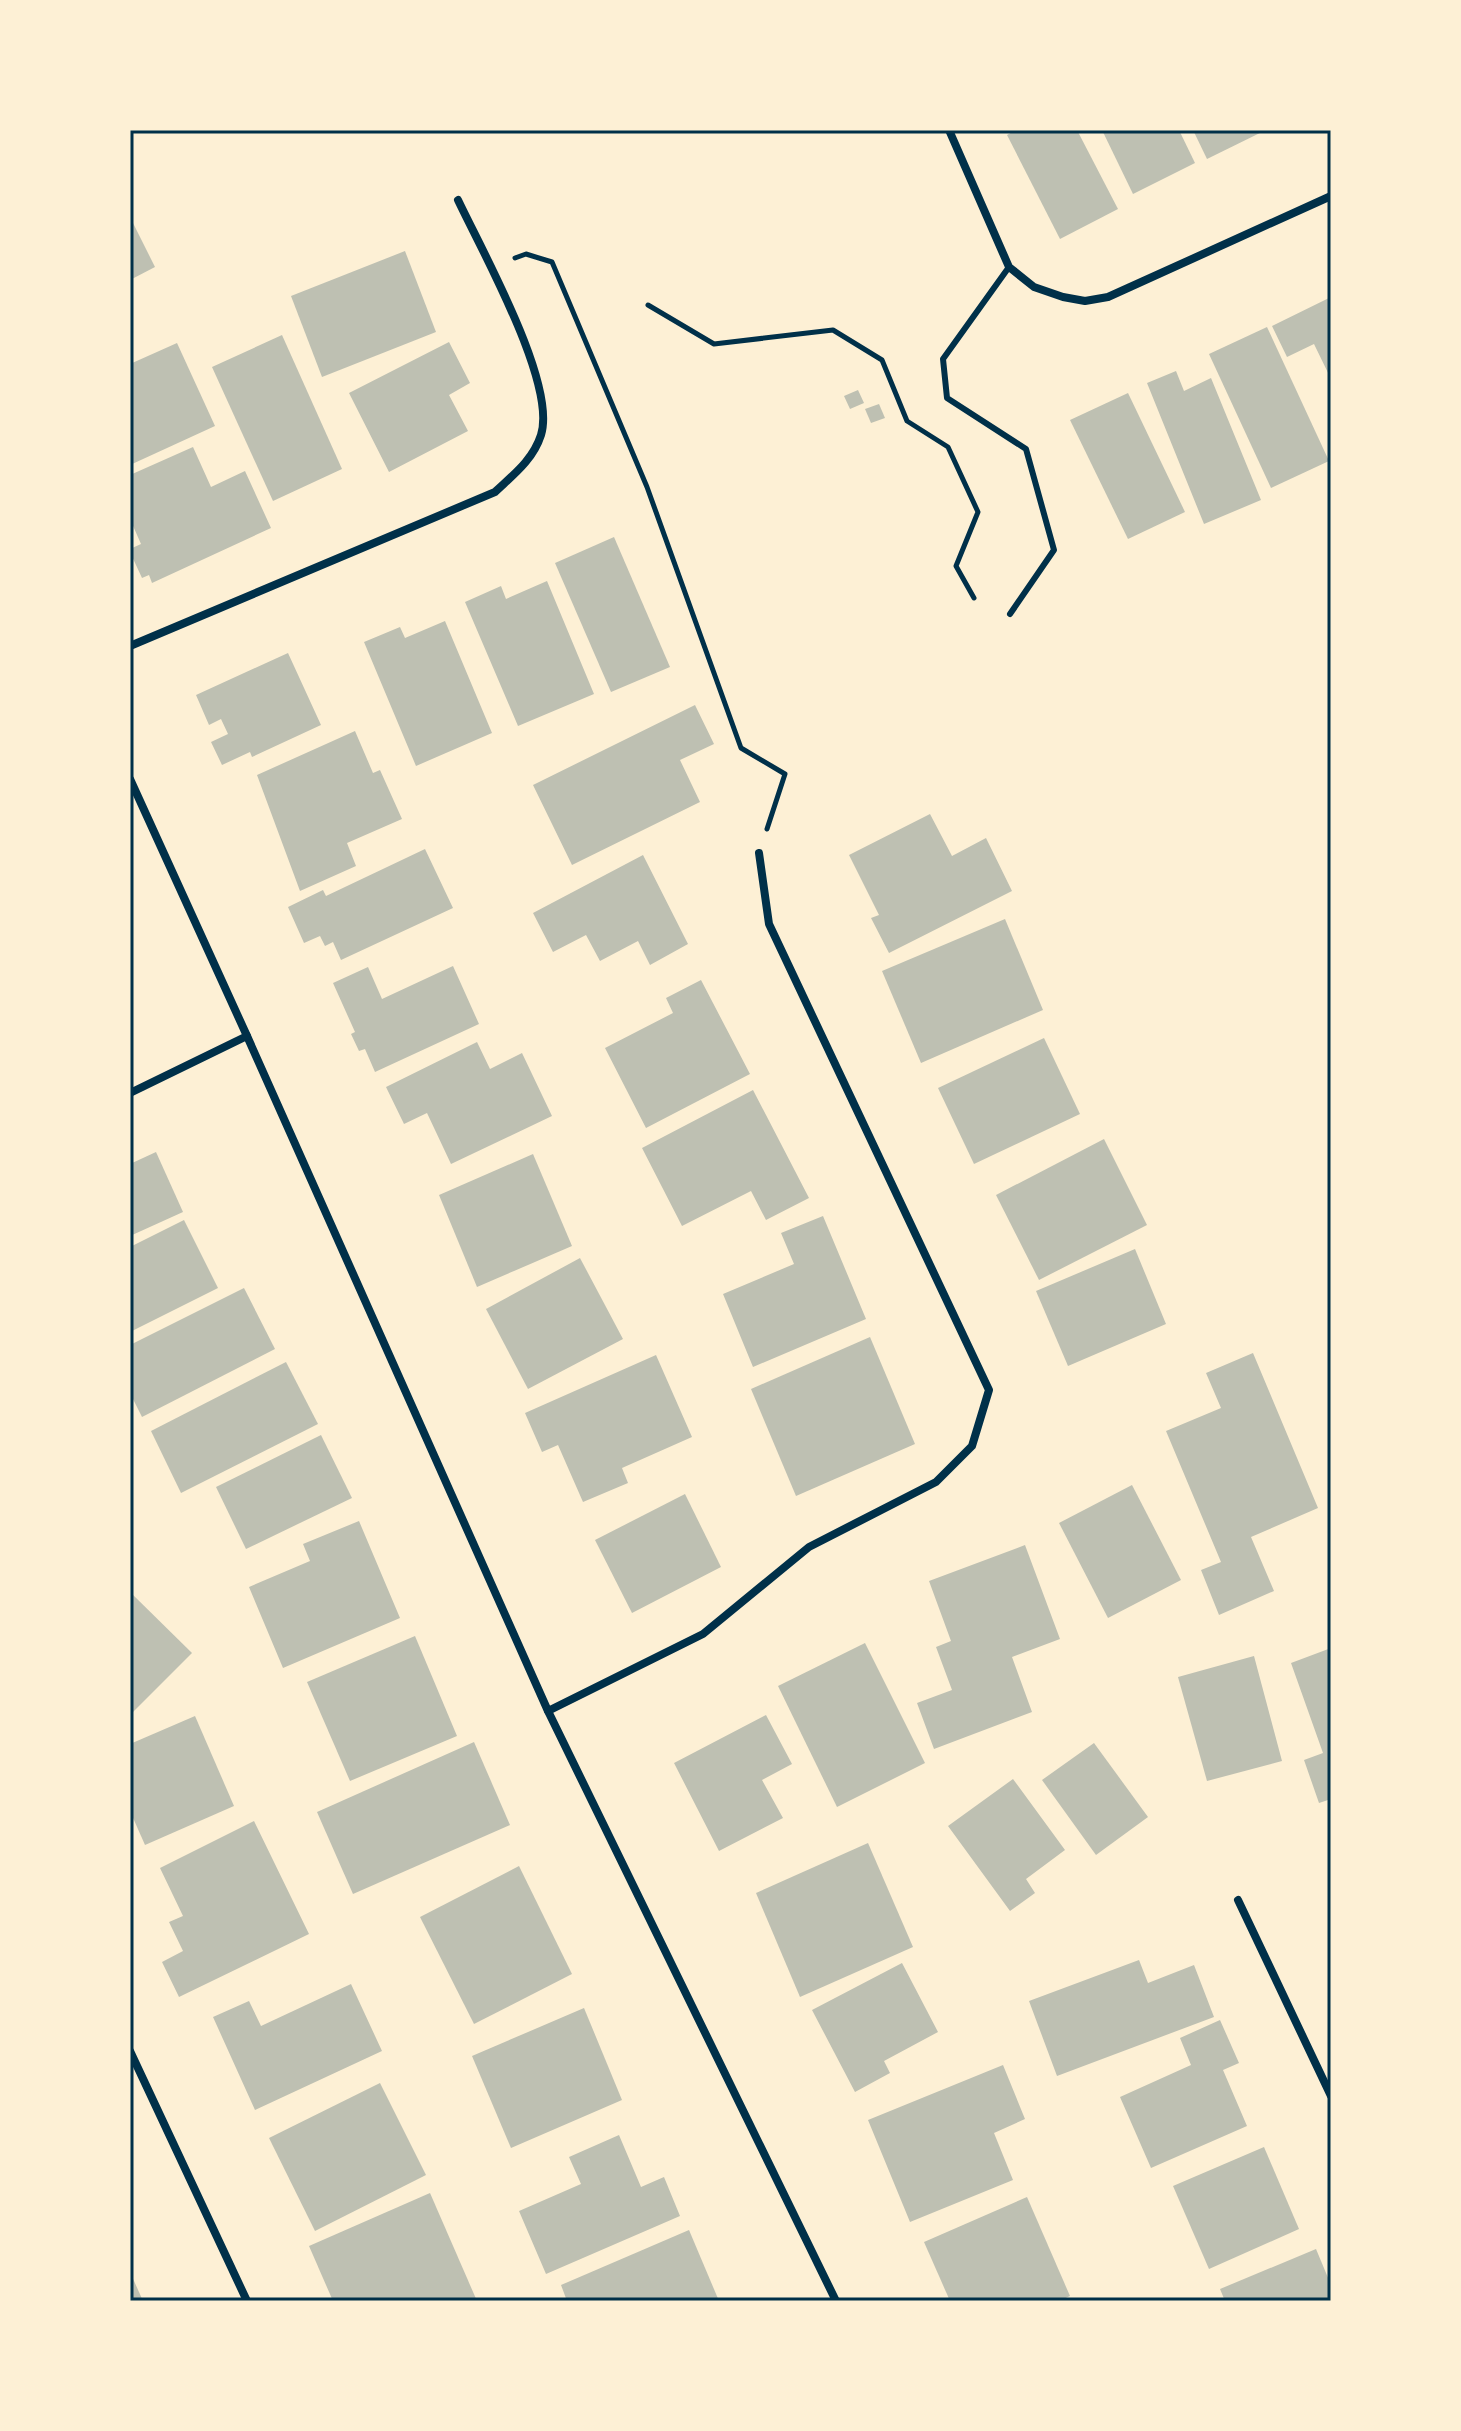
<svg xmlns="http://www.w3.org/2000/svg" width="1461" height="2431" viewBox="0 0 1461 2431" font-family="'Nunito Sans',sans-serif">
	<style>
		.building { fill: #bec0b2 }
		.lines { fill: none; stroke-linecap: round; stroke-linejoin: round }
		.path { stroke: #003049; stroke-width: 5 }
		.service { stroke: #003049; stroke-width: 6 }
		.minor { stroke: #003049; stroke-width: 8 }
		.neatline { fill: none; stroke: #003049; stroke-width: 3 }
	</style>
	<rect width="100%" height="100%" fill="#fdf0d5"/>
	<!-- building -->
	<g class="building">
		<polygon points="1016,130 1077,130 1118,209 1060,239 1007,135"/>
		<polygon points="1102,130 1179,130 1195,163 1133,194"/>
		<polygon points="1193,130 1266,130 1207,159"/>
		<polygon points="130,217 155,267 130,280"/>
		<polygon points="405,251 436,332 322,377 291,296"/>
		<polygon points="1331,297 1331,379 1314,344 1287,357 1272,326"/>
		<polygon points="1267,327 1329,461 1271,488 1209,354"/>
		<polygon points="282,335 342,469 273,501 212,367"/>
		<polygon points="449,342 470,383 449,395 468,431 389,472 349,393"/>
		<polygon points="177,343 215,426 130,465 130,364"/>
		<polygon points="1176,371 1184,391 1211,378 1261,500 1204,524 1147,383"/>
		<polygon points="858,390 864,403 850,409 844,396"/>
		<polygon points="1128,393 1185,512 1128,539 1070,420"/>
		<polygon points="879,404 885,418 871,423 865,409"/>
		<polygon points="193,447 211,487 245,471 271,528 152,583 149,575 142,578 130,552 130,549 141,544 130,519 130,475"/>
		<polygon points="614,537 670,667 611,692 555,563"/>
		<polygon points="547,581 594,694 518,726 465,602 501,586 506,599"/>
		<polygon points="445,621 492,733 416,766 364,642 400,627 405,638"/>
		<polygon points="288,653 321,725 252,757 250,752 222,765 211,742 228,734 221,719 209,725 196,695"/>
		<polygon points="695,705 714,744 680,760 700,802 572,865 533,785"/>
		<polygon points="355,731 373,773 380,770 402,819 347,843 356,866 300,891 257,775"/>
		<polygon points="930,814 952,856 986,838 1012,891 889,953 871,918 879,915 849,855"/>
		<polygon points="425,849 453,908 341,960 333,942 325,946 320,936 304,943 288,907 323,890 326,896"/>
		<polygon points="643,855 688,944 650,965 638,941 600,961 586,935 553,952 533,913"/>
		<polygon points="1005,919 1043,1010 921,1063 882,971"/>
		<polygon points="453,966 479,1024 375,1072 365,1049 359,1051 351,1034 355,1032 333,983 368,967 382,999"/>
		<polygon points="701,980 750,1074 646,1128 605,1048 673,1013 666,998"/>
		<polygon points="1044,1038 1080,1114 974,1164 938,1088"/>
		<polygon points="477,1042 490,1069 522,1053 552,1116 451,1164 427,1113 404,1124 386,1087"/>
		<polygon points="753,1090 809,1198 766,1220 751,1191 682,1226 642,1148"/>
		<polygon points="1104,1139 1147,1225 1039,1280 996,1195"/>
		<polygon points="156,1152 183,1212 130,1236 130,1164"/>
		<polygon points="533,1154 572,1246 477,1287 439,1195"/>
		<polygon points="823,1216 866,1319 753,1367 723,1294 794,1264 781,1233"/>
		<polygon points="184,1220 218,1288 130,1332 130,1247"/>
		<polygon points="1135,1249 1166,1324 1068,1366 1036,1291"/>
		<polygon points="580,1258 623,1339 528,1389 486,1309"/>
		<polygon points="244,1288 275,1349 142,1417 130,1393 130,1345"/>
		<polygon points="870,1337 915,1444 796,1496 751,1389"/>
		<polygon points="1253,1353 1318,1508 1251,1537 1274,1591 1219,1615 1201,1570 1221,1562 1166,1431 1221,1408 1206,1373"/>
		<polygon points="656,1355 692,1437 622,1468 628,1483 583,1502 558,1445 542,1452 525,1413"/>
		<polygon points="286,1362 318,1424 181,1493 151,1431"/>
		<polygon points="321,1435 352,1498 246,1549 216,1487"/>
		<polygon points="1132,1485 1181,1580 1108,1618 1059,1523"/>
		<polygon points="685,1494 721,1567 632,1613 595,1540"/>
		<polygon points="359,1521 400,1618 283,1668 249,1587 310,1561 303,1544"/>
		<polygon points="1025,1545 1060,1639 1012,1657 1032,1712 934,1749 917,1703 952,1690 936,1647 951,1641 929,1581"/>
		<polygon points="130,1592 192,1653 130,1715"/>
		<polygon points="415,1636 457,1736 350,1781 307,1682"/>
		<polygon points="865,1643 925,1763 837,1807 778,1686"/>
		<polygon points="1331,1648 1331,1799 1319,1803 1304,1760 1323,1753 1291,1663"/>
		<polygon points="1254,1656 1282,1761 1207,1781 1178,1677"/>
		<polygon points="766,1715 792,1764 762,1780 783,1818 719,1851 674,1763"/>
		<polygon points="195,1716 234,1806 145,1845 130,1811 130,1744"/>
		<polygon points="474,1742 510,1825 353,1894 317,1812"/>
		<polygon points="1094,1743 1148,1817 1096,1855 1042,1780"/>
		<polygon points="1013,1779 1065,1850 1026,1879 1035,1893 1010,1911 948,1826"/>
		<polygon points="254,1821 309,1934 179,1997 162,1962 183,1951 169,1922 183,1916 160,1868"/>
		<polygon points="868,1843 913,1947 800,1997 756,1893"/>
		<polygon points="519,1866 572,1974 474,2024 420,1917"/>
		<polygon points="1139,1960 1148,1983 1194,1965 1214,2017 1057,2076 1029,2001"/>
		<polygon points="902,1963 938,2032 884,2061 890,2073 855,2092 812,2010"/>
		<polygon points="351,1984 382,2051 255,2110 213,2017 249,2001 261,2026"/>
		<polygon points="584,2008 622,2100 511,2148 472,2056"/>
		<polygon points="1220,2020 1239,2063 1223,2070 1247,2126 1151,2168 1120,2097 1191,2065 1180,2038"/>
		<polygon points="1003,2065 1025,2119 994,2133 1013,2180 910,2222 868,2120"/>
		<polygon points="380,2083 426,2175 315,2231 269,2138"/>
		<polygon points="619,2135 641,2187 664,2177 680,2216 546,2274 519,2211 581,2184 569,2157"/>
		<polygon points="1264,2147 1299,2229 1209,2269 1173,2186"/>
		<polygon points="430,2193 477,2301 333,2301 309,2246"/>
		<polygon points="1027,2197 1070,2296 1059,2301 950,2301 924,2242"/>
		<polygon points="689,2230 719,2301 567,2301 561,2285"/>
		<polygon points="1316,2249 1331,2285 1331,2301 1225,2301 1220,2289"/>
		<polygon points="130,2272 143,2301 130,2301"/>
	</g>
	<g class="lines">
		<!-- path -->
		<g class="path">
			<polyline points="515,258 526,254 552,262 647,487 741,748 785,774 767,829"/>
			<polyline points="648,305 714,344 833,330 882,360 907,421 948,447 978,512 956,566 974,598"/>
		</g>
		<!-- service -->
		<polyline class="service" points="1009,267 943,359 947,398 1026,449 1054,550 1010,614"/>
		<!-- minor -->
		<g class="minor">
			<polyline points="949,130 1009,267 1034,287 1063,297 1085,301 1108,297 1331,196"/>
			<path d="M130,646L495,492C513,475 533,460 541,435C557,384 482,251 458,200"/>
			<polyline points="130,779 247,1036 548,1711 836,2301"/>
			<polyline points="130,1093 247,1036"/>
			<polyline points="548,1711 703,1634 809,1547 936,1482 972,1446 989,1390 769,924 759,853"/>
			<polyline points="1238,1900 1331,2096"/>
			<polyline points="130,2051 247,2301"/>
		</g>
	</g>
	<!-- border -->
	<rect width="1461" height="2431" fill="none" stroke="#fdf0d5" stroke-width="264"/>
	<rect x="132" y="132" width="1197" height="2167" class="neatline"/>
</svg>
